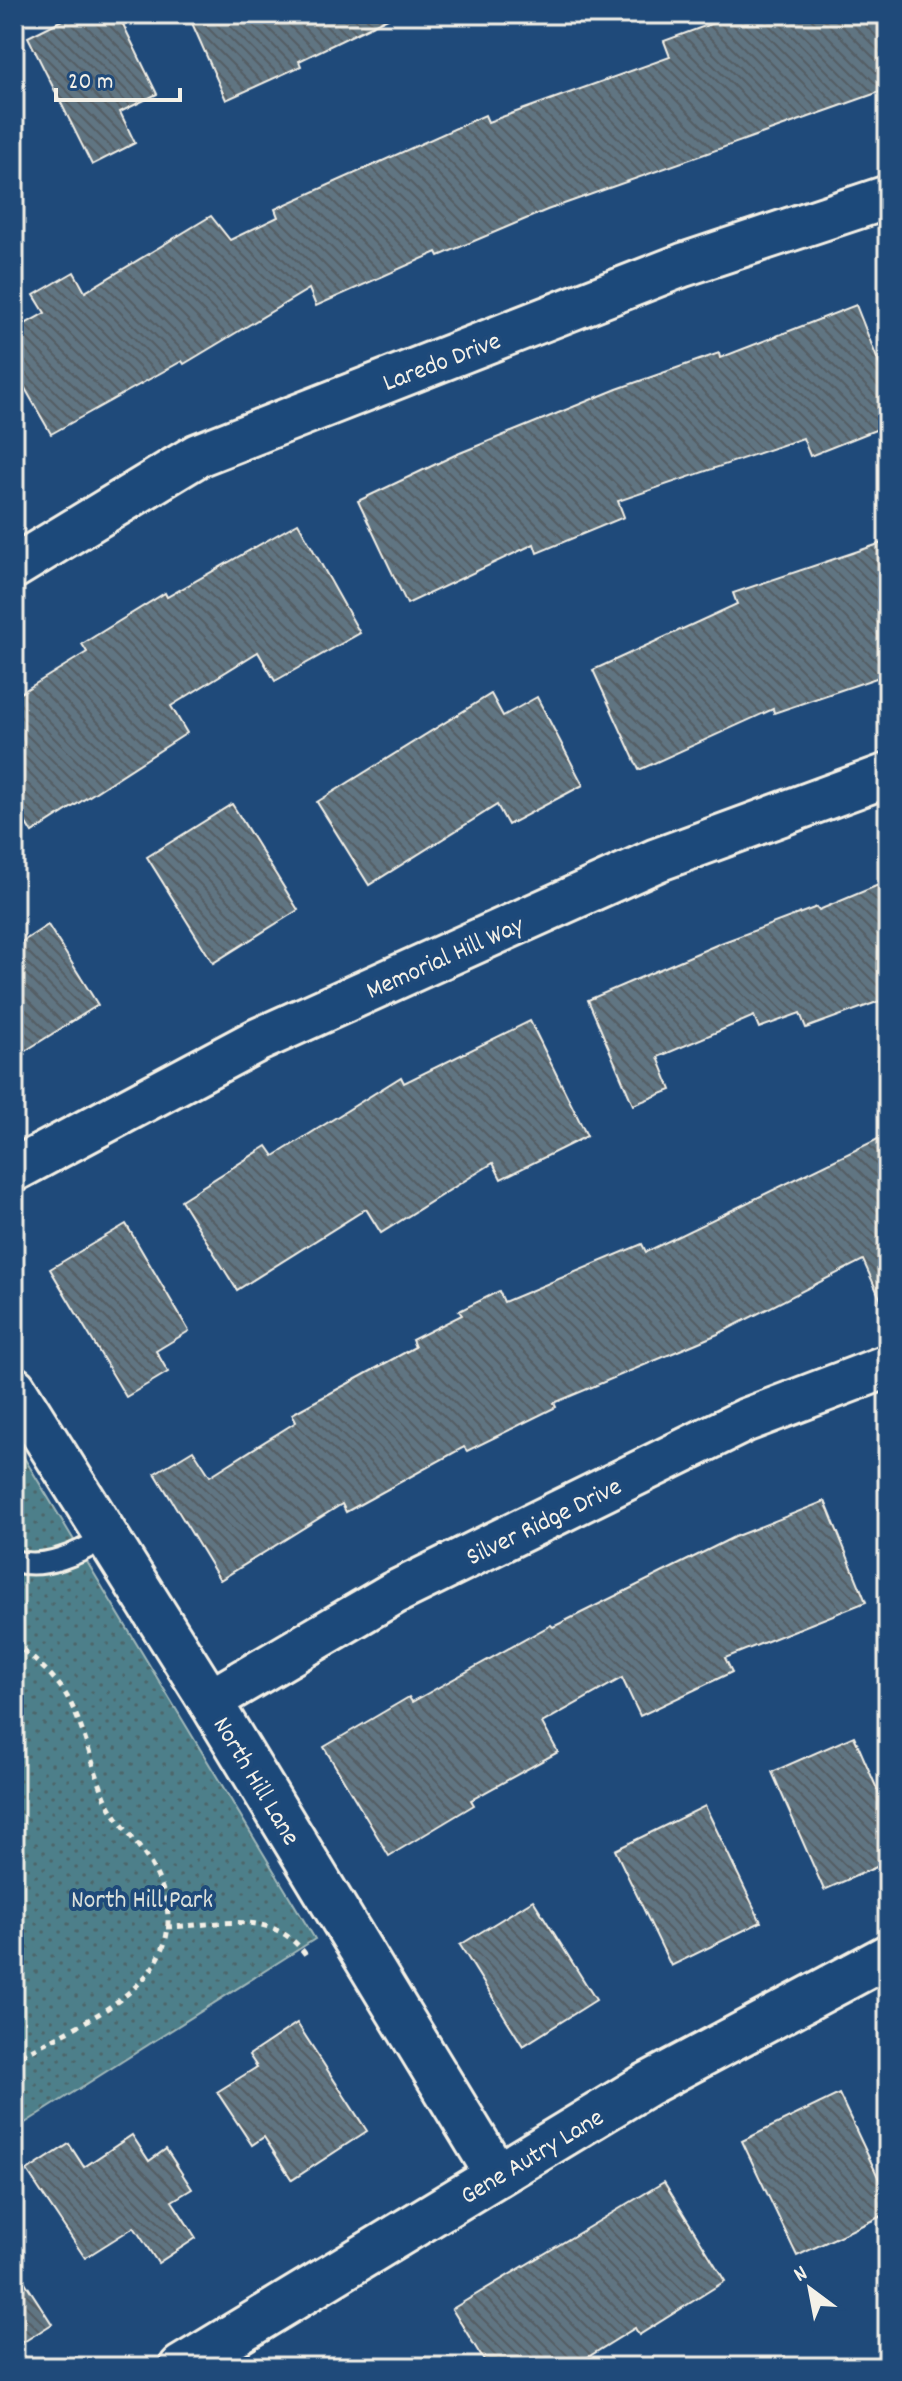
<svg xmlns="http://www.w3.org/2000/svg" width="902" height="2381" viewBox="0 0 902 2381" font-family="Dekko,sans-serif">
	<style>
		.grass { fill: url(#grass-dots); stroke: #a1b8b9; stroke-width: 2 }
		.building { fill: url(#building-back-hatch); stroke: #f4f1e8; stroke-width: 2 }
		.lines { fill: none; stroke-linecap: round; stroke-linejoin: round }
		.service-casing { stroke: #f4f1e8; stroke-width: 26 }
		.minor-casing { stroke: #f4f1e8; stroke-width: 48 }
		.path { stroke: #f4f1e8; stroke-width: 5; stroke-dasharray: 6 6; stroke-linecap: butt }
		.service { stroke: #1f4a7a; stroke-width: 20 }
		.minor { stroke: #1f4a7a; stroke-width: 42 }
		.labels { text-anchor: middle; stroke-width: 8; stroke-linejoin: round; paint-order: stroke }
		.street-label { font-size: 26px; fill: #f4f1e8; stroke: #1f4a7a }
		.park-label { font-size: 26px; fill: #dbe0da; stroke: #1f4a7a }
	</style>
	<defs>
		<pattern id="grass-dots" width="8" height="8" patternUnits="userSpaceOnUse" patternTransform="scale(2)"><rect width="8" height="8" fill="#4e7f8a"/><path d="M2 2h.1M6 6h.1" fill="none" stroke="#4c666b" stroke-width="1.8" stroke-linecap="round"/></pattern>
		<pattern id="building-back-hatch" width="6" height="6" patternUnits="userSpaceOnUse" patternTransform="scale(2)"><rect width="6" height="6" fill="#607482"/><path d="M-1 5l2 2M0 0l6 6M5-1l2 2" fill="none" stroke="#545e64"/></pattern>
	</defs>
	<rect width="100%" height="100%" fill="#1f4a7a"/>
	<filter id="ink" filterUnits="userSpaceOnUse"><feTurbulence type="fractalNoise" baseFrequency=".0125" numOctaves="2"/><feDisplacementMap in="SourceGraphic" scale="16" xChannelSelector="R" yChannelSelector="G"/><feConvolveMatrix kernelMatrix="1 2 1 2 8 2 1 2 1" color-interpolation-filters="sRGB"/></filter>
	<g filter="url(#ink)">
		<!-- grass -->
		<polygon class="grass" points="14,1441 315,1939 14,2130"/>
		<!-- building -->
		<g class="building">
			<polygon points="74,14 118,14 157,94 120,112 135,143 92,165 28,37"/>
			<polygon points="188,14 396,14 299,61 301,66 226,100"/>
			<polygon points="738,14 888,14 888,89 547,210 439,256 437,252 316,306 309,289 184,364 182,361 51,434 14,369 14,330 45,313 34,295 74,272 85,292 211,216 230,240 278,217 275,209 485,115 488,122 670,57 664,41"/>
			<polygon points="856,305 888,386 888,425 810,456 803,438 618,501 624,517 537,553 534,544 407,604 358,501 455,455 617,389 719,353 720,358"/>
			<polygon points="298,523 360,633 275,681 258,652 171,706 187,733 32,833 14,804 14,697 87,652 82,644 165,593 167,597"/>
			<polygon points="888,541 888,674 774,713 773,709 639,770 593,670 737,604 733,593"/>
			<polygon points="491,694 503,716 537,697 583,785 508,825 497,805 369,885 317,802"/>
			<polygon points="232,804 298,910 213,963 147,857"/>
			<polygon points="888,881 888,998 806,1028 800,1013 759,1028 754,1016 658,1057 671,1090 633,1105 588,1000 721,943 817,907 819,910"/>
			<polygon points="48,925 98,1005 14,1058 14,947"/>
			<polygon points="530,1021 587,1136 501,1179 493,1163 381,1233 366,1209 237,1290 181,1200 267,1146 274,1156 401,1077 404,1083"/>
			<polygon points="888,1134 888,1316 863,1260 718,1334 554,1403 556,1407 467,1451 464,1447 346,1512 342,1504 220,1580 155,1473 193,1450 210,1476 296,1422 292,1414 415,1347 412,1340 462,1315 459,1311 499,1291 504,1302 642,1244 646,1252"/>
			<polygon points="126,1224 189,1331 156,1351 168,1372 126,1397 50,1269"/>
			<polygon points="825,1501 866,1602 725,1658 732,1672 640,1716 622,1678 542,1723 558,1752 471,1800 474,1805 389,1856 324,1747 409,1697 412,1702 551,1625 553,1627 734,1537"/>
			<polygon points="854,1736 888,1814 888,1862 824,1890 772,1772"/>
			<polygon points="705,1806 761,1922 671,1966 615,1850"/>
			<polygon points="533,1900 596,2000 523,2046 460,1945"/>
			<polygon points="297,2023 367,2131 292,2180 264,2137 252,2145 217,2092 257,2067 249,2055"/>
			<polygon points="839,2094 888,2198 888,2213 797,2256 742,2141"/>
			<polygon points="132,2135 149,2161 166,2149 192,2189 172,2201 196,2238 158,2263 134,2227 85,2258 27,2171 69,2144 84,2167"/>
			<polygon points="664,2182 725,2281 639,2335 635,2328 572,2367 488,2367 452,2309"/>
			<polygon points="14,2265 52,2324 14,2348"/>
		</g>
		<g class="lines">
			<!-- service casing -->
			<g class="service-casing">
				<path id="service" d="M14,1561C45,1570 79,1553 105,1538"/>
			</g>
			<!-- minor casing -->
			<g class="minor-casing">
				<g id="minor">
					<polyline points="14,567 198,455 683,265 888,197"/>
					<polyline points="14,1170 258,1040 657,860 888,775"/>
					<polyline points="14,1388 210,1701 497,2175"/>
					<polyline points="210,1701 394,1593 746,1420 888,1366"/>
					<polyline points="181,2367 646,2085 888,1956"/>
				</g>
			</g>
			<!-- path -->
			<g class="path">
				<path d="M14,1643C33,1658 58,1678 69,1700C84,1728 92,1766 105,1797C118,1826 145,1848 158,1878C204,1980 81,2022 14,2059"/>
				<path d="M166,1927C216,1926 272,1907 306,1955"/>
			</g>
			<!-- service -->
			<use href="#service" class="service"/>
			<!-- minor -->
			<use href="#minor" class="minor"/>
		</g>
	</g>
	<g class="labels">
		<!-- street labels -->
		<g class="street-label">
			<text transform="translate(441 360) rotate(-21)" y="9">Laredo Drive</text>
			<text transform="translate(444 956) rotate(-24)" y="9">Memorial Hill Way</text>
			<text transform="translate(543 1520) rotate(-26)" y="9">Silver Ridge Drive</text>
			<text transform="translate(258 1780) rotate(59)" y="9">North Hill Lane</text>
			<text transform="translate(531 2155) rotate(-31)" y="9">Gene Autry Lane</text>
		</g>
		<!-- park labels -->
		<g class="park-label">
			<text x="142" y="1907">North Hill Park</text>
		</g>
	</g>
	<!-- margin -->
	<rect width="902" height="2381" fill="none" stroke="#1f4a7a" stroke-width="48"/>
	<rect x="24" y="24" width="854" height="2333" fill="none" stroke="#f4f1e8" stroke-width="3" filter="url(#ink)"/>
	<!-- north arrow -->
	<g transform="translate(810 2289) rotate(328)" stroke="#1f4a7a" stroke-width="6" paint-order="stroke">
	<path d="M0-6L14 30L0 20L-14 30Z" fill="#f4f1e8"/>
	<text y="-12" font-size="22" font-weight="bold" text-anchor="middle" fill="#f4f1e8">N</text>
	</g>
	<!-- scale -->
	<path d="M56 88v12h124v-12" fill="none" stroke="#f4f1e8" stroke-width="4"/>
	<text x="68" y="88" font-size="24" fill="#f4f1e8" stroke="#1f4a7a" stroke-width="6" paint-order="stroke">20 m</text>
</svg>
